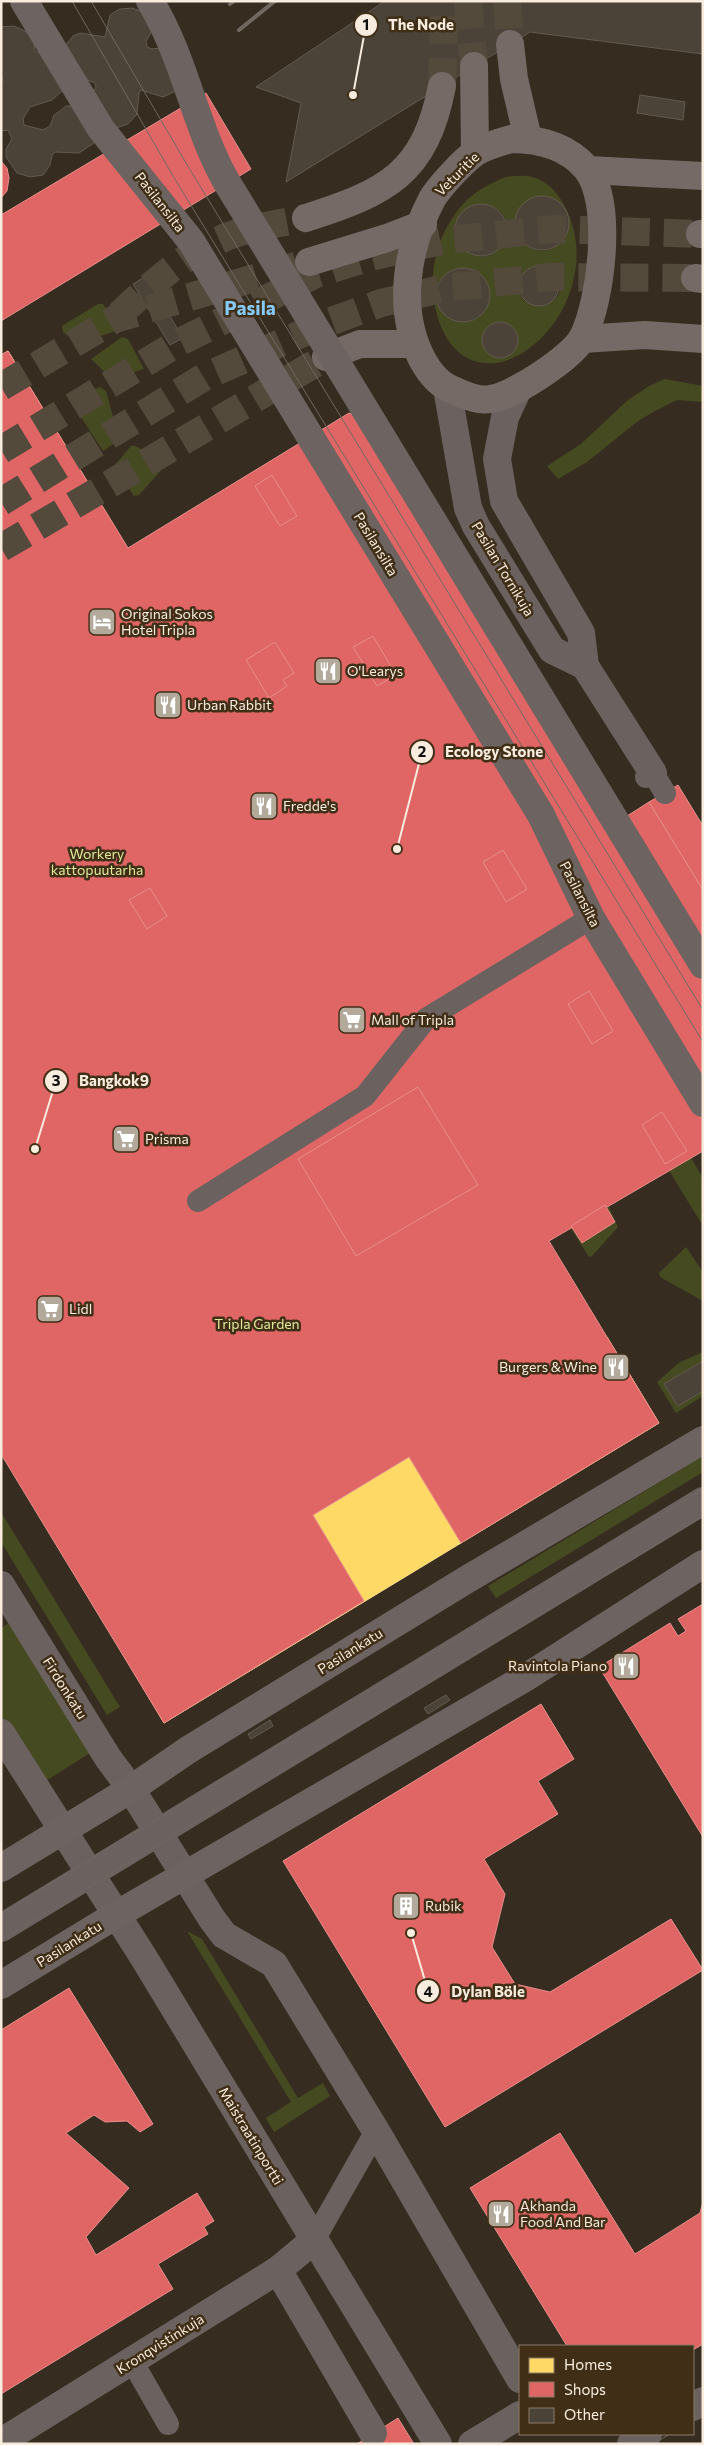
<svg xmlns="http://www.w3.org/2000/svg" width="704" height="2445" viewBox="0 0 704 2445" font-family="Commissioner,sans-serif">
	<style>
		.green { fill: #464a21; fill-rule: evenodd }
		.homes { fill: #ffd966; stroke: #fddf8a }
		.shops { fill: #e06666; stroke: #e78e8a }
		.building { fill: #4b4338; stroke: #635b50; fill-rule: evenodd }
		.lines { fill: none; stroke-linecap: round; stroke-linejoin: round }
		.primary-tunnel { stroke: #534a3c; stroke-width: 28; stroke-dasharray: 28 14; stroke-linecap: butt }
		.lane { stroke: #6b6260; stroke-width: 22 }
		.street { stroke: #6b6260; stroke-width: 28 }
		.secondary { stroke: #6d6360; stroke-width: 28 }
		.primary { stroke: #766a67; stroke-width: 28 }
		.tram { stroke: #716862; stroke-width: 1 }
		.rail { stroke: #716862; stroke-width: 4 }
		.secondary-bridge { stroke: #6d6360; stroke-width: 28 }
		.labels { text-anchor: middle; stroke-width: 5; stroke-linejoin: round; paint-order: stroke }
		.street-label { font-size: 14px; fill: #f7ecdd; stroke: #402e16 }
		.poi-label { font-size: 14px; fill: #f7ecdd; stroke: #402e16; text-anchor: start }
		.park-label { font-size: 14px; fill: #ddea9a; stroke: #402e16 }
		.district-label { font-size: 19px; font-weight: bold; fill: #85ccfe; stroke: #402e16 }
		.leader { fill: none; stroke: #f7ecdd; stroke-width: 2 }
		.callout-dot { fill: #f7ecdd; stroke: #402e16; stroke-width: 2 }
		.mark-label { font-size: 15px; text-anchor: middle; font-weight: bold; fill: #111 }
		.callout-label { font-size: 15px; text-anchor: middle; font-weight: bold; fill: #f7ecdd; stroke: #402e16; stroke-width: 5; stroke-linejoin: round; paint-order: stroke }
	</style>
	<rect width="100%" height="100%" fill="#362d20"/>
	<!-- green -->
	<g class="green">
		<path d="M506,177C514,176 524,175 532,177C546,180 556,191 563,203C592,253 572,318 527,350C515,358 500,365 485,363C438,359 426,292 436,256C440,237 451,217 464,203C475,191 491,183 506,177ZM536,197C594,195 563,276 524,243C506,228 518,204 536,197ZM476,204C533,203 501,281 463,249C445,234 458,211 476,204ZM535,266C545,266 552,268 557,277C576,312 501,317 523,274ZM458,268C477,267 497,283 488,304C469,352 401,290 458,268ZM496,322C533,321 518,374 487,352L483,341L486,329Z"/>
		<polygon points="98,304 103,304 118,325 116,331 78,343 63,332 62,326"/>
		<polygon points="122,337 128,339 144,369 112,379 91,359"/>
		<polygon points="665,379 703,386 703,402 677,400 655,411 638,421 587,462 558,479 547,466 581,444 628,400 649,386"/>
		<polygon points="100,387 106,391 118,435 116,442 103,451 70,400"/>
		<polygon points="131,446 135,446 162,459 165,463 164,467 139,495 134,496 114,466"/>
		<polygon points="687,1151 703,1178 703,1226 665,1164"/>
		<path d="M605,1202L608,1205L618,1227L592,1256L589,1257L557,1207ZM605,1205L615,1222L582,1243L571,1226Z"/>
		<polygon points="686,1247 703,1272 703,1301 660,1277 659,1273"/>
		<polygon points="703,1352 703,1361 664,1384 678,1406 703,1391 703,1396 676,1413 657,1382 680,1362"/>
		<polygon points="703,1456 703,1472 496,1598 488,1586"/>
		<polygon points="1,1512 120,1707 107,1715 1,1542"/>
		<polygon points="9,1623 90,1753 41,1784 1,1720 1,1628"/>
		<polygon points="187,1931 202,1939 298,2098 323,2083 330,2096 274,2132 266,2118 291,2102"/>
	</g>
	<!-- homes -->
	<g class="homes">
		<polygon points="8,351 149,584 126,597 145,630 168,616 309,846 229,894 91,665 95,663 74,628 69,631 1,517 1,355"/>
		<polygon points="360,930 407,1008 1,1258 1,1148"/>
		<polygon points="607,1337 659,1423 164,1723 113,1637"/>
	</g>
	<!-- shops -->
	<g class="shops">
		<polygon points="206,93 251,169 1,321 1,215"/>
		<polygon points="1,161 7,168 9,178 7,191 1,198"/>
		<polygon points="8,351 128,548 349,413 387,426 627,816 649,802 703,890 703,1151 549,1241 659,1423 461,1543 409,1457 313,1515 364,1601 164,1723 1,1454 1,355"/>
		<polygon points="272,475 297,516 280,526 255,486"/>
		<polygon points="373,636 396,675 377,686 353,647"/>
		<polygon points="275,642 294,673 283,680 287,686 269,698 246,660"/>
		<polygon points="678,785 703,826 703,890 649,802"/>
		<polygon points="503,850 527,889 506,902 483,862"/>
		<polygon points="150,888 167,916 147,929 129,900"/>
		<polygon points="589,991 613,1031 592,1044 568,1004"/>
		<polygon points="418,1087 478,1185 356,1256 298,1159"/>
		<polygon points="662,1112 687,1151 665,1164 642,1125"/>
		<polygon points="605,1205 615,1222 582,1243 571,1226"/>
		<polygon points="703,1604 703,1837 599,1667 670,1623 678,1636 686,1631 678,1619"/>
		<polygon points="541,1704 574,1759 538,1781 558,1814 484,1859 505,1894 492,1947 515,1984 550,1992 671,1919 703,1970 445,2127 283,1861"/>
		<polygon points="69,1988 153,2124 140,2132 127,2121 105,2122 94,2115 66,2133 129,2188 86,2237 96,2255 197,2193 214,2221 204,2227 208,2234 158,2264 173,2289 1,2394 1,2030"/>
		<polygon points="560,2133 635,2254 700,2213 703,2202 703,2344 693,2350 693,2346 567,2346 470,2188"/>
		<polygon points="398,2418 414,2444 357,2444"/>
	</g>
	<!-- building -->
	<g class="building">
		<polygon points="385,1 703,1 703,54 530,32 286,182 301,103 256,87"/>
		<path d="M132,8L145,13L152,31L146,41L147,47L152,49L161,48L180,89L163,97L141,90L139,93L137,114L128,124L116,128L79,153L55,152L52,155L50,165L43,175L30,177L17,173L6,157V149L12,139L8,130L1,131V81H3L1,73V27L14,26L25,31L33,40L35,50L40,54L65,46L73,36L80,33L105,37L110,15L120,9ZM85,79L95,83L96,87L91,96L78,106H66L60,111L54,115L50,126L43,130L24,125L23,119L30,107L52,100L64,89Z"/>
		<polygon points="640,95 685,102 683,120 637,113"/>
		<circle cx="542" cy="223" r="27"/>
		<circle cx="481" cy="230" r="26"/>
		<circle cx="539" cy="286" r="20"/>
		<circle cx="463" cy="295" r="27"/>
		<polygon points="146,276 183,338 170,345 133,284"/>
		<circle cx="500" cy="340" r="18"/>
		<polygon points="703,1361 703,1391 678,1406 664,1384"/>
		<polygon points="446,1695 450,1700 428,1714 424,1708"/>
		<polygon points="270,1720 273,1726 251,1739 248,1734"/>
	</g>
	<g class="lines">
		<!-- primary-tunnel -->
		<g class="primary-tunnel">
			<polyline points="468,1 474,66"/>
			<polyline points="507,1 510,44"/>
			<polyline points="442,86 445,1"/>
			<path d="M119,315C149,287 179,258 217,241C244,228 277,224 306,218"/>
			<polyline points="1,387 115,319 302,264"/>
			<polyline points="1,450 178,343 316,274 370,257 445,240 554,229 700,234"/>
			<polyline points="1,502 204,377 321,325 381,303 445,288 551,277 695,278"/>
			<polyline points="1,548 326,357"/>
		</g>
		<!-- lane -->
		<g class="lane">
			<polyline points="646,777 653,773 665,793"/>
			<polyline points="198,1201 365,1096 426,1019 591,918"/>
			<polyline points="314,2240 376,2131"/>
			<polyline points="132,2361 168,2424"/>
		</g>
		<!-- street -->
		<g class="street">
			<polyline points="447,388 468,508 476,526 552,650 585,666"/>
			<polyline points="518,389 505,417 497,459 504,501 581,633 585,666 653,773"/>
			<polyline points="1,1585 108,1758 131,1789 212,1919 224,1935 274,1964 376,2131 520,2379"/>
			<polyline points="1,1733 144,1958 438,2444"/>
			<polyline points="1,1928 703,1501"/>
			<polyline points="278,2270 373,2433"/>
			<polyline points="693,2407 703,2401"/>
			<polyline points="1,2442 278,2270 314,2240"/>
			<polyline points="472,2444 520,2415"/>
			<polyline points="631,2444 648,2434"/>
		</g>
		<!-- secondary -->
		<g class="secondary">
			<polyline points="397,579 541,815"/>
			<polyline points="1,1868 131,1789 188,1750 466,1580 703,1440"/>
			<polyline points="1,1985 116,1915 525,1678 703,1564"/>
		</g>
		<!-- primary -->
		<g class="primary">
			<polyline points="510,44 514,79 528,139"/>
			<polyline points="474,66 475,152"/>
			<path d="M511,139C540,139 567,146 586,168C614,201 601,301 583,337C573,357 512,397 490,399C477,401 465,395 453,390C439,385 429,372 422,359C396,309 407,247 432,199C439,187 464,160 476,152C487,146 500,142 511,139Z"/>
			<polyline points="588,170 703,176"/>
			<path d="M306,218C387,192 425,174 442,86"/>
			<polyline points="700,234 703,234"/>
			<polyline points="309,262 387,238 423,224"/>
			<polyline points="695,278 703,279"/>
			<polyline points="582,339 645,335 703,339"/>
			<polyline points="326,357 360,344 414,344"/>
		</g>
		<!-- tram -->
		<g class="tram">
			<polyline points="72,1 173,176 703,1042"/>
			<polyline points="91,1 189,168 703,1010"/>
			<polyline points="1,1914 703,1489"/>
			<polyline points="1,1940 703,1516"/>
			<polyline points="693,2420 703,2413"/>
			<polyline points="653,2444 670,2434"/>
		</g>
		<!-- rail -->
		<g class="rail">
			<polyline points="230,4 234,1"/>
			<polyline points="239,30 275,1"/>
		</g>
		<!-- secondary-bridge -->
		<g class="secondary-bridge">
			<polyline points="24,1 101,129 191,241 397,579"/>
			<path d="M150,1C185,58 194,124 226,181L703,965"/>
			<polyline points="541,815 591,918 703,1103"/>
		</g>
	</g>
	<!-- icons -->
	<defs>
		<g id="hotel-square" transform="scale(1.4375)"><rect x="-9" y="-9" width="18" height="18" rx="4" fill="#b3a99b" stroke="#402e16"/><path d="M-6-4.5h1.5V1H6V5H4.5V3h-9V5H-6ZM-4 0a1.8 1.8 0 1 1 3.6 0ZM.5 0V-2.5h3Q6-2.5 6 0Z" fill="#fff"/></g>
		<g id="restaurant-square" transform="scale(1.4375)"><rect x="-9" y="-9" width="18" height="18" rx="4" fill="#b3a99b" stroke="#402e16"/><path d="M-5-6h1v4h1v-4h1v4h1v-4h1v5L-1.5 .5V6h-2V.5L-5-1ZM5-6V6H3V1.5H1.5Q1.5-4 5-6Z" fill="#fff"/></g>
		<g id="supermarket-square" transform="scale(1.4375)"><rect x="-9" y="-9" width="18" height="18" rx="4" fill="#b3a99b" stroke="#402e16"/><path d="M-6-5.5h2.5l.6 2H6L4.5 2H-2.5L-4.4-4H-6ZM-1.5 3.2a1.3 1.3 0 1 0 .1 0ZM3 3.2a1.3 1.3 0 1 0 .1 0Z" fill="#fff"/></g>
		<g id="building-square" transform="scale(1.4375)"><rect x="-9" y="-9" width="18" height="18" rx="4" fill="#b3a99b" stroke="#402e16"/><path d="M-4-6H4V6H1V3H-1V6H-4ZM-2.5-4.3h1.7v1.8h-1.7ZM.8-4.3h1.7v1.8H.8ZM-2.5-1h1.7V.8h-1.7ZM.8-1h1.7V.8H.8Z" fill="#fff"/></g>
	</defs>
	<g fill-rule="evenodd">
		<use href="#hotel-square" x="102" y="622"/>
		<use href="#restaurant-square" x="328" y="671"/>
		<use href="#restaurant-square" x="168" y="705"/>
		<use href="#restaurant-square" x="264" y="806"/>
		<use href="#supermarket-square" x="352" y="1020"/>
		<use href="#supermarket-square" x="126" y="1139"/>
		<use href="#supermarket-square" x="50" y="1309"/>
		<use href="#restaurant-square" x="616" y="1367"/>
		<use href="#restaurant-square" x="626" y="1666"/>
		<use href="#building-square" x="406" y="1906"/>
		<use href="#restaurant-square" x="501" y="2214"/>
	</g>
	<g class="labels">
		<!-- street labels -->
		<g class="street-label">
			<text transform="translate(457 174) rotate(-45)" y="5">Veturitie</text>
			<text transform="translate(160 202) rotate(52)" y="5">Pasilansilta</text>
			<text transform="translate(376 544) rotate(59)" y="5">Pasilansilta</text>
			<text transform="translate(503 569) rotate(59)" y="5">Pasilan Tornikuja</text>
			<text transform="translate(580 894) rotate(63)" y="5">Pasilansilta</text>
			<text transform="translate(350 1651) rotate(-32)" y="5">Pasilankatu</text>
			<text transform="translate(65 1688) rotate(58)" y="5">Firdonkatu</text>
			<text transform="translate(69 1944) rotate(-32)" y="5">Pasilankatu</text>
			<text transform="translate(251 2136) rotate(59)" y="5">Maistraatinportti</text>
			<text transform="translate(160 2344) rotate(-32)" y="5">Kronqvistinkuja</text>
		</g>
		<!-- poi labels -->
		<g class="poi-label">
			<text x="121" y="619">Original Sokos<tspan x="121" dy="16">Hotel Tripla</tspan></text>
			<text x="347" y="676">O'Learys</text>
			<text x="187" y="710">Urban Rabbit</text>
			<text x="283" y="811">Fredde's</text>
			<text x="371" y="1025">Mall of Tripla</text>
			<text x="145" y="1144">Prisma</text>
			<text x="69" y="1314">Lidl</text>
			<text x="597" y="1372" text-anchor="end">Burgers &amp; Wine</text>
			<text x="607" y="1671" text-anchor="end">Ravintola Piano</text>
			<text x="425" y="1911">Rubik</text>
			<text x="520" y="2211">Akhanda<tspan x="520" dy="16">Food And Bar</tspan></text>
		</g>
		<!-- park labels -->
		<g class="park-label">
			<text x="97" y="859">Workery<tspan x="97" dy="16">kattopuutarha</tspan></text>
			<text x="257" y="1329">Tripla Garden</text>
		</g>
		<!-- district labels -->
		<g class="district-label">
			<text x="250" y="315">Pasila</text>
		</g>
	</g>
	<!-- callouts -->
	<path class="leader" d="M353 95L366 25M397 849L422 752M35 1149L56 1081M411 1933L428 1991"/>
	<g class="callout-dot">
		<circle cx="353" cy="95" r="5"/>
		<circle cx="397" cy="849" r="5"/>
		<circle cx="35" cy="1149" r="5"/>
		<circle cx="411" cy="1933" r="5"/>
		<circle cx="366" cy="25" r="12"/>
		<circle cx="422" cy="752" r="12"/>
		<circle cx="56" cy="1081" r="12"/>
		<circle cx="428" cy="1991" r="12"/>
	</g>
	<g class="mark-label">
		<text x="366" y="30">1</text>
		<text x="422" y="757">2</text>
		<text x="56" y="1086">3</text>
		<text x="428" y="1997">4</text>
	</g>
	<g class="callout-label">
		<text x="421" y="30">The Node</text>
		<text x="494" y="757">Ecology Stone</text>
		<text x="114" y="1086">Bangkok9</text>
		<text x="488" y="1997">Dylan Böle</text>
	</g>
	<!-- border -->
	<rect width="704" height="2445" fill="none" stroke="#f7ecdd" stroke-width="5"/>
	<!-- legend -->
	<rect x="519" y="2345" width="175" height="90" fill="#402e16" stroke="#897a66"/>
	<rect x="529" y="2358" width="25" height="15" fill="#ffd966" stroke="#897a66"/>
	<text x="564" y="2370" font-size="15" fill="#f7ecdd">Homes</text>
	<rect x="529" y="2382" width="25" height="15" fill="#e06666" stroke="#897a66"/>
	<text x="564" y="2395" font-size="15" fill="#f7ecdd">Shops</text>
	<rect x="529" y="2408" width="25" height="15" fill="#4b4338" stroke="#897a66"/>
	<text x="564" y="2420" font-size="15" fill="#f7ecdd">Other</text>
</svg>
